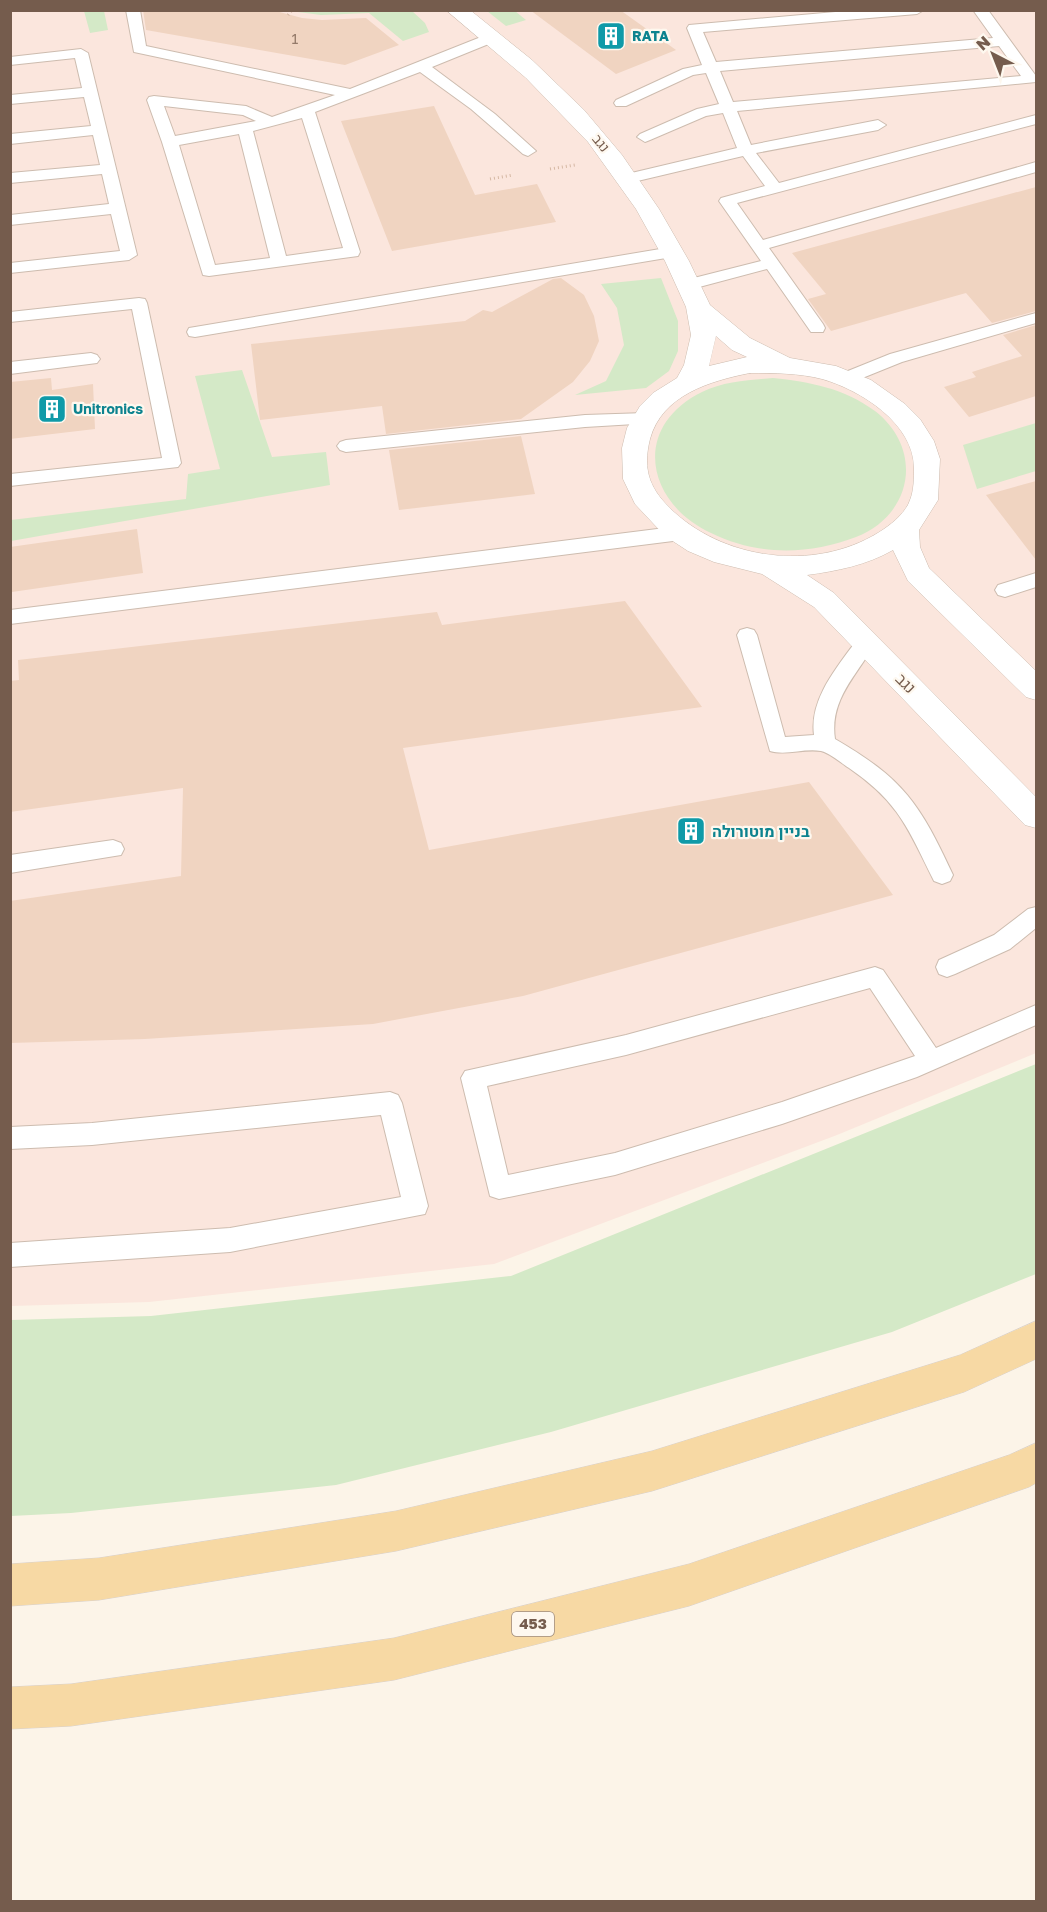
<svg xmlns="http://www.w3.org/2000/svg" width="1047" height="1912" viewBox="0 0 1047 1912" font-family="'Golos Text',Heebo,sans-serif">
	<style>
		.commercial { fill: #fbe6dd }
		.green { fill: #d4e9c7 }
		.building { fill: #f0d4c1 }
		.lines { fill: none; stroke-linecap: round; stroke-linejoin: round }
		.lane-casing { stroke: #cdbcaf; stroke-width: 2 }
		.street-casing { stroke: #cdbcaf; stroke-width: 1 }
		.primary-casing { stroke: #d8d1cd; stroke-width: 1 }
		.path { stroke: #d5b8a4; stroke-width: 3; stroke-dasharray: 1 3; stroke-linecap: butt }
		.lane { fill: #fff; fill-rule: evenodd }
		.street { fill: #fff; fill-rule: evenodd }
		.primary { fill: #f7d9a4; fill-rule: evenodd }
		.labels { text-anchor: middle; stroke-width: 4.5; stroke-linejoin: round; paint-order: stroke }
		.far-culture-label { font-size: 14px; font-weight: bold; fill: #0d838f; stroke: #fef8ef; text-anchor: start }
		.number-label { font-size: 14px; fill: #947a6a }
		.far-street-label { font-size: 14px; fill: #755c4d; stroke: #fef8ef }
		.shield { fill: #fef8ef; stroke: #9e8b7e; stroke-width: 1.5 }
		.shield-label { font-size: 15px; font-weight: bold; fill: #755c4d }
		.street-label { font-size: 16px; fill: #755c4d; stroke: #fef8ef }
		.culture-label { font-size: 16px; font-weight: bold; fill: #0d838f; stroke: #fef8ef; text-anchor: start }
	</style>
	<rect width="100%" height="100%" fill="#fcf4e8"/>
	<!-- commercial -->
	<polygon class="commercial" points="10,11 1036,11 1036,1053 837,1135 494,1264 149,1302 11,1306"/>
	<!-- green -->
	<g class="green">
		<polygon points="84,11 104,11 108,30 90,33"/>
		<polygon points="290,11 412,11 425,23 429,32 403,41 369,13 321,15"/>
		<polygon points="487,11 515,11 526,20 506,26"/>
		<polygon points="661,278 678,321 678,351 669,371 646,388 575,395 606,381 624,345 617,308 601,284"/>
		<polygon points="242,370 272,457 326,452 330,485 11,541 11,520 186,499 188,474 220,469 195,376"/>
		<path d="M773,378C810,382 844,388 875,411C924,449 913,515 856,537C809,555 758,556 711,533C646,503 631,427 702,392C724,381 749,380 773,378Z"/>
		<polygon points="1036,423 1036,471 977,489 963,445"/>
		<polygon points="1036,1064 1036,1274 892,1332 551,1432 336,1485 71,1513 11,1516 11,1320 151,1316 511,1276"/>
	</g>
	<!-- building -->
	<g class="building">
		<polygon points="143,10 272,10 302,18 322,20 366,18 399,45 345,65 146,30"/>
		<polygon points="530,10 620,10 676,50 616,74"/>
		<polygon points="434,106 475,195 537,184 556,222 392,251 341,121"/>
		<polygon points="1036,187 1036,311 992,323 966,293 831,331 808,299 826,294 792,253"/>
		<polygon points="561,278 584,295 594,316 599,341 590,361 573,382 521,419 386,434 382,406 260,420 251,344 465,321 483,310 492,312 553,279"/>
		<polygon points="1036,325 1036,396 969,417 944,387 976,377 972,372 1022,356 1003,335"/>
		<polygon points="51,378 52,390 93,384 95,429 10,439 10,382"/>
		<polygon points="521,436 535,494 399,510 389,450"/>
		<polygon points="1036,481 1036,560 986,495"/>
		<polygon points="137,529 143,573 12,592 10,547"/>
		<polygon points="625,601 702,707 403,748 429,850 809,782 893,895 523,996 373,1024 145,1039 10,1043 10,901 181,876 183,788 10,812 10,681 19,680 18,660 437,612 442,625"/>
	</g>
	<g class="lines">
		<!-- lane casing -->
		<g class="lane-casing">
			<g id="lane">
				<path d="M126,10H140L146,46L350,89L486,35H496L498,38L496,41L432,67L495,114L536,151L528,156L523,154L471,109L420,72L315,112L360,252L358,256L209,276L203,275L162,142L147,100L149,97L154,96L246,106L272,117L335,95L134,52ZM164,106L243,115L256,121L175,136ZM302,118L343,248L286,256L253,131ZM239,134L270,258L215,265L179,145Z"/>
				<path d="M858,10H924L917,14L703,32L716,62L993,38L973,10H988L1036,76V82L737,111L751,145L878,120L886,125L878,130L756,153L779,183L1036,115V124L737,203L763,240L1036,162V172L769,248L823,324L825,328L823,332H811L767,269L688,290L682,289L680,285L682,281L761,261L719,201L721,198L765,186L743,156L629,183L621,178L623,175L737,148L723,113L706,116L650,140L645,142L637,137L640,134L697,109L719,104L706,73L693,75L626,106H616L614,103L616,100L683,69L702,65L687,28L689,25ZM999,46L1021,76L733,102L720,71Z"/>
				<polygon points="81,49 88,53 137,255 129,260 10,273 10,263 120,251 111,214 10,225 10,215 109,204 102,174 10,183 10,173 100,165 93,135 10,144 10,134 91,126 84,97 10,104 10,95 82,88 75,58 10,65 10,57"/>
				<polygon points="672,247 678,248 680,252 678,256 195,337 189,336 187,332 189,328 195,327"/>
				<polygon points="139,298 145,299 147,303 181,463 178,467 10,486 10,474 162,458 132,309 10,322 10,312"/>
				<polygon points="1036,313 1036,323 902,362 850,383 838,383 835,379 838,375 890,354"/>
				<polygon points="91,353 97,355 100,359 97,363 10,374 10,362"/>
				<polygon points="646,413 652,415 655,419 652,423 585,427 346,452 340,450 337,446 340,442 346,440 585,415"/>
				<polygon points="681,526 688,528 690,533 688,538 681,540 10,624 10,610"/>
				<polygon points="1036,573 1036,587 1005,597 998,595 995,590 998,585"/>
				<path d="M747,628L754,630L757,635L785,737L814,735C809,698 839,665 859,637L866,635L873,637L876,642C858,674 829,699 835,739C904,779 920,804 953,875L950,881L942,884L934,881C908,829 900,803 849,768C841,763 830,753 821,751C804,748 786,756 770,751L737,635L740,630Z"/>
				<polygon points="113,840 121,843 124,849 121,855 10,873 10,855"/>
				<polygon points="1036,907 1036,928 1010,949 955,974 947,977 939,974 936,967 939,960 994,935 1028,909"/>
				<path d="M875,967L883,970L936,1048L1036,1005V1025L917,1077L782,1124L615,1175L499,1199L490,1196L461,1078L465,1071L626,1035ZM870,988L915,1056L782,1102L615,1153L508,1175L487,1086L626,1055Z"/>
				<polygon points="390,1092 398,1095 402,1103 428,1206 425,1214 230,1252 10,1267 10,1243 230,1228 401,1197 381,1115 92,1145 10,1149 10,1127 92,1123"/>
			</g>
		</g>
		<!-- street casing -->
		<g class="street-casing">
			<path id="street" d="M446,10H470L532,60L584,110L622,155L659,209L689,261L710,305L750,338L790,358L836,366L871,380L905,404L920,419L934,441L940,459L938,500L919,530L920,547L929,568L1036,671V700L1026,697L908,581L893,550C867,565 837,571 807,575L834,593L1036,797V828L1025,825L814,607L762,574L714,562L688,551L665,536L635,504L623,479L622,448L627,428L640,406L653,393L677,378L684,365L691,335L686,307L665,261L636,209L588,142L526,78ZM716,336L732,350L747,357L709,366ZM750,373C774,373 799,373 822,379C861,390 914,424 914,468C914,478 914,490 910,500C906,512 894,522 884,529C821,572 729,562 674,512C650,490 642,471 650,439C662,395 710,381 750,373Z"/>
		</g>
		<!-- primary casing -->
		<g class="primary-casing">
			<g id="primary">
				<polygon points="1036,1321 1036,1359 964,1392 652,1491 396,1551 99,1600 10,1606 10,1564 99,1558 396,1511 652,1451 960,1355"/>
				<polygon points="1036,1443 1036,1483 1029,1487 689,1606 394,1680 71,1726 10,1729 10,1687 71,1684 394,1638 689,1564 1009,1455"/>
			</g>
		</g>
		<!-- path -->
		<g class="path">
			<polyline points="288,15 292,10"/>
			<polyline points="550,169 575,165"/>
			<polyline points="490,179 513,175"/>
		</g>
		<!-- lane -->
		<use href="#lane" class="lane"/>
		<!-- street -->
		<use href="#street" class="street"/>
		<!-- primary -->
		<use href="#primary" class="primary"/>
	</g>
	<!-- icons -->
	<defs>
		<g id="building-square" transform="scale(1.5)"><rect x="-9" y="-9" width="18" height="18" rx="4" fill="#0f9aa8" stroke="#fef8ef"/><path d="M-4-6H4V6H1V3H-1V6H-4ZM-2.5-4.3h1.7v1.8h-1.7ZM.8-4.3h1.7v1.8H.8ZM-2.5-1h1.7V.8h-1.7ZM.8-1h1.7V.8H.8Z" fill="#fff"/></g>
	</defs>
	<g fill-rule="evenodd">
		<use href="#building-square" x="611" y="36"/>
		<use href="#building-square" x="52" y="409"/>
		<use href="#building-square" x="691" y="831"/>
	</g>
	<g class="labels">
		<!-- far-culture labels -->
		<g class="far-culture-label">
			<text x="632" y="41">RATA</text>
			<text x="73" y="414">Unitronics</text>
		</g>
		<!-- number labels -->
		<g class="number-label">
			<text x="295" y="44">1</text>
		</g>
		<!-- far-street labels -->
		<g class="far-street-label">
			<text transform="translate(601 143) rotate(50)" y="5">נגב</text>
		</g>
		<!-- shield labels -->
		<rect class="shield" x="512" y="1612" width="42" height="24" rx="4.5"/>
		<g class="shield-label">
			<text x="533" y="1629">453</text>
		</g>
		<!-- street labels -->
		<g class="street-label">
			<text transform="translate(906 683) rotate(45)" y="6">נגב</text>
		</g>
		<!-- culture labels -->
		<g class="culture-label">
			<text x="712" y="837">בניין מוטורולה</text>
		</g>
	</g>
	<!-- border -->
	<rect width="1047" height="1912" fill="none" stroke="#755c4d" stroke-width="24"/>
	<!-- north arrow -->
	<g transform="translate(993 54) rotate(318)" stroke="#fef8ef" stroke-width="4.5" paint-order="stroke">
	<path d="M0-4.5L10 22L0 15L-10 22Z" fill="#755c4d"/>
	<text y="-9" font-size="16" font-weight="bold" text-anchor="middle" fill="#755c4d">N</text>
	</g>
</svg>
